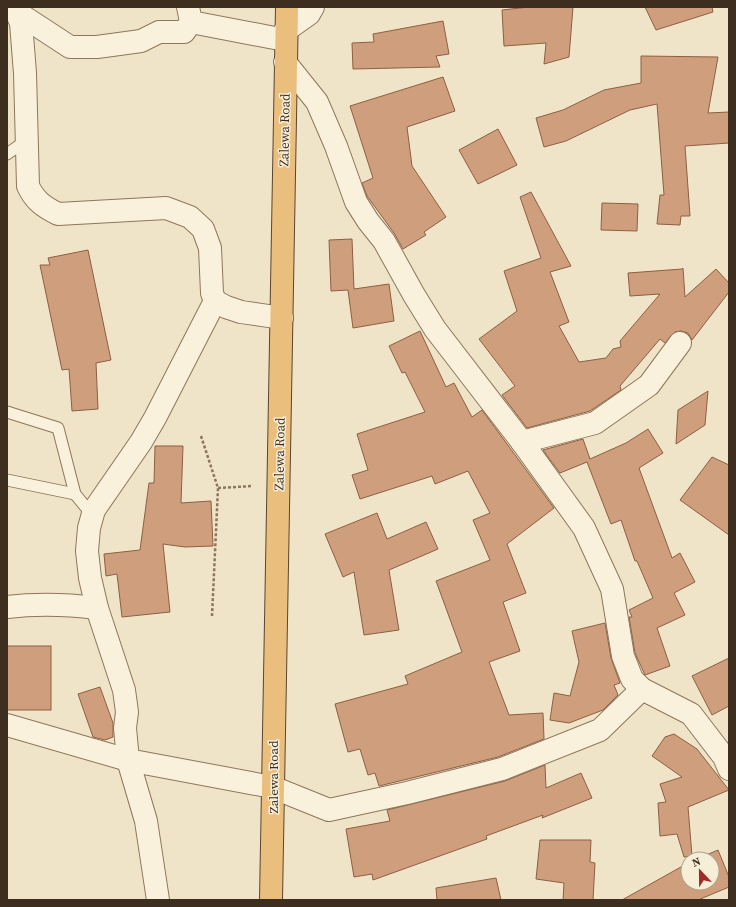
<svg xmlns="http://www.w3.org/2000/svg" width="736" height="907" viewBox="0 0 736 907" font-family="'Source Serif 4',serif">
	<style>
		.building { fill: #cf9f7d; stroke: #8d5f41 }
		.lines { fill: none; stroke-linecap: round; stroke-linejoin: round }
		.service-casing { stroke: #8d765c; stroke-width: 13 }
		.minor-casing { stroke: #8d765c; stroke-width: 24 }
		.trunk-casing { stroke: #5b4430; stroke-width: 24 }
		.path { stroke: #8d765c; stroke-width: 2.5; stroke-dasharray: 3 2; stroke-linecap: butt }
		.service { stroke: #faf1dc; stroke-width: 11 }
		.minor { stroke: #faf1dc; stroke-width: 22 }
		.trunk { stroke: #eabe7c; stroke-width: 22 }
		.labels { text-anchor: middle; stroke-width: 3; stroke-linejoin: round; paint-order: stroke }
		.street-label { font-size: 13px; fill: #3d2e20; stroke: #f7eed8 }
	</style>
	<rect width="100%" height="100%" fill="#f0e4c8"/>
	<!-- building -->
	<g class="building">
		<polygon points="529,7 573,7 569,57 544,64 546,43 504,46 502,10"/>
		<polygon points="645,7 712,7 713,12 656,30"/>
		<polygon points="443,21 449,54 436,56 440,67 353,69 352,43 374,42 373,34"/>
		<polygon points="641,56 718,57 708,113 729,112 729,143 685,146 690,216 681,216 680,225 657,224 660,195 664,195 657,104 630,110 566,141 544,147 536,118 563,110 604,90 641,83"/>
		<polygon points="443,77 455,111 407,127 412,166 446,217 424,232 426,235 403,249 394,233 367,196 362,183 373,178 350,106"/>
		<polygon points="498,129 517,165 478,184 459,150"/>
		<polygon points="531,192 571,266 550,272 569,322 559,326 579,362 606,358 613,349 621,347 620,341 660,294 630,296 628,273 682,269 683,268 685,297 716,269 729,283 729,292 692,340 688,333 681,331 675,332 665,343 660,339 620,386 621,390 590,411 527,428 502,395 515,386 479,339 517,311 504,271 541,258 520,197"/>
		<polygon points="602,203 638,204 637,231 601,230"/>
		<polygon points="352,239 354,289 389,284 394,321 353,328 348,290 331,291 329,240"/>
		<polygon points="88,250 111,360 96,363 98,409 72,411 69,369 62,370 40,265 50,265 48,258"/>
		<polygon points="420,331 446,387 454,383 472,417 482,410 554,508 507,544 526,593 503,602 520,651 489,662 509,715 543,713 544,739 498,757 379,786 375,773 368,775 360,749 348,752 335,704 408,684 405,676 462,652 436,581 490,560 473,520 490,513 468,471 435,484 432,476 360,499 352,475 368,470 357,434 425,412 405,372 402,373 389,346"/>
		<polygon points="708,391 705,425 676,444 678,410"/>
		<polygon points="648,429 663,453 639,468 672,558 680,553 695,582 674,593 685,615 657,628 670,666 645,675 635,653 629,617 632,617 629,610 653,598 637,561 635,561 621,520 611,524 587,462 560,473 543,450 583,439 590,459 626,443"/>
		<polygon points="155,446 183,446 181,503 211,501 213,546 185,547 163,544 170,612 122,617 117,574 106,576 104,554 140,550 149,483 154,483"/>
		<polygon points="712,457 729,465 729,535 680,500"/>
		<polygon points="377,513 387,539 426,522 438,549 389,570 399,630 364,635 354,572 343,577 325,534"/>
		<polygon points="605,623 611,658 620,683 614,685 618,695 603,710 569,723 550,720 554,693 570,696 579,662 572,631"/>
		<rect x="7" y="646" width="44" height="64"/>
		<polygon points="729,658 729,706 712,715 692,676"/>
		<polygon points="100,687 113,723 113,737 105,740 93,737 78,694"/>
		<polygon points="674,734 697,749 729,790 688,807 692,856 684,857 677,834 660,836 658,803 666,802 660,784 682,777 652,756 665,737"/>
		<polygon points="545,765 546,788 581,773 592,798 542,818 543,815 486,836 487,839 373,880 372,874 354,877 346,829 390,821 387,810 505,781"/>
		<polygon points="540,840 591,840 590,862 595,863 593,900 563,900 564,883 536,879"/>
		<polygon points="718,850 729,877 729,887 698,900 622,900 688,863 688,883 712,883 712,859 697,859"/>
		<polygon points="496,878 501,900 437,900 436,888"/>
	</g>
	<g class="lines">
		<!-- service casing -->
		<g class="service-casing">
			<g id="service">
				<polyline points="7,154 27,140"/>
				<polyline points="7,412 58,428 75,494 93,516"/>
				<polyline points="7,480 75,494"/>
			</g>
		</g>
		<!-- minor casing -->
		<g class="minor-casing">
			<g id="minor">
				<path d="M14,7L21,23L25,73L28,186C35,201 44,207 58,214L166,208L190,217L203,229L210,248L212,293L215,301L226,307L241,312L282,318"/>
				<polyline points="18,13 70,47 97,47 141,41 159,32 184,32 191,22 188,7"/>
				<polyline points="191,22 285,40"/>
				<polyline points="285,31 309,14 313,7"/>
				<polyline points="285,62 317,102 336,146 356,202 368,221 384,241 414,295 435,329 522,442 584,528 612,589 623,656 632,679 642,689 691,714 724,757 729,769"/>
				<polyline points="522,442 595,423 649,385 680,343"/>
				<path d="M7,607C39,603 65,604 97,608"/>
				<polyline points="7,725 128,760 272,787 329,810 407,793 502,769 600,730 642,689"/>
				<polyline points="158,900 146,821 128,760 125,728 127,712 124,690 97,608 90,578 87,551 89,528 94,510 141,442 155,418 215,301"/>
			</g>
		</g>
		<!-- trunk casing -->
		<g class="trunk-casing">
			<polyline id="trunk" points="271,900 287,7"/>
		</g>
		<!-- path -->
		<g class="path">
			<polyline points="201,436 218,488 212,616"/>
			<polyline points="218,488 253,486"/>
		</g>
		<!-- service -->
		<use href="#service" class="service"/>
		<!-- minor -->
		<use href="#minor" class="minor"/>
		<!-- trunk -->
		<use href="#trunk" class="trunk"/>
	</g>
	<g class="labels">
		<!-- street labels -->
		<g class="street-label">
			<text transform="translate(284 130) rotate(-89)" y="5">Zalewa Road</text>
			<text transform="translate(279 454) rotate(-89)" y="5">Zalewa Road</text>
			<text transform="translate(273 777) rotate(-90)" y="5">Zalewa Road</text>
		</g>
	</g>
	<!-- border -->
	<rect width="736" height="907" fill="none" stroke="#3d2e20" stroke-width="16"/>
	<!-- north arrow -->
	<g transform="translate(700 871) rotate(338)"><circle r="19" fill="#f7eed8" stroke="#ada18e"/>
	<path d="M0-3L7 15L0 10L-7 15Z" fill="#9e2a2b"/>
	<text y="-6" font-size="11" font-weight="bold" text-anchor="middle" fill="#3d2e20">N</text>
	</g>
</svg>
